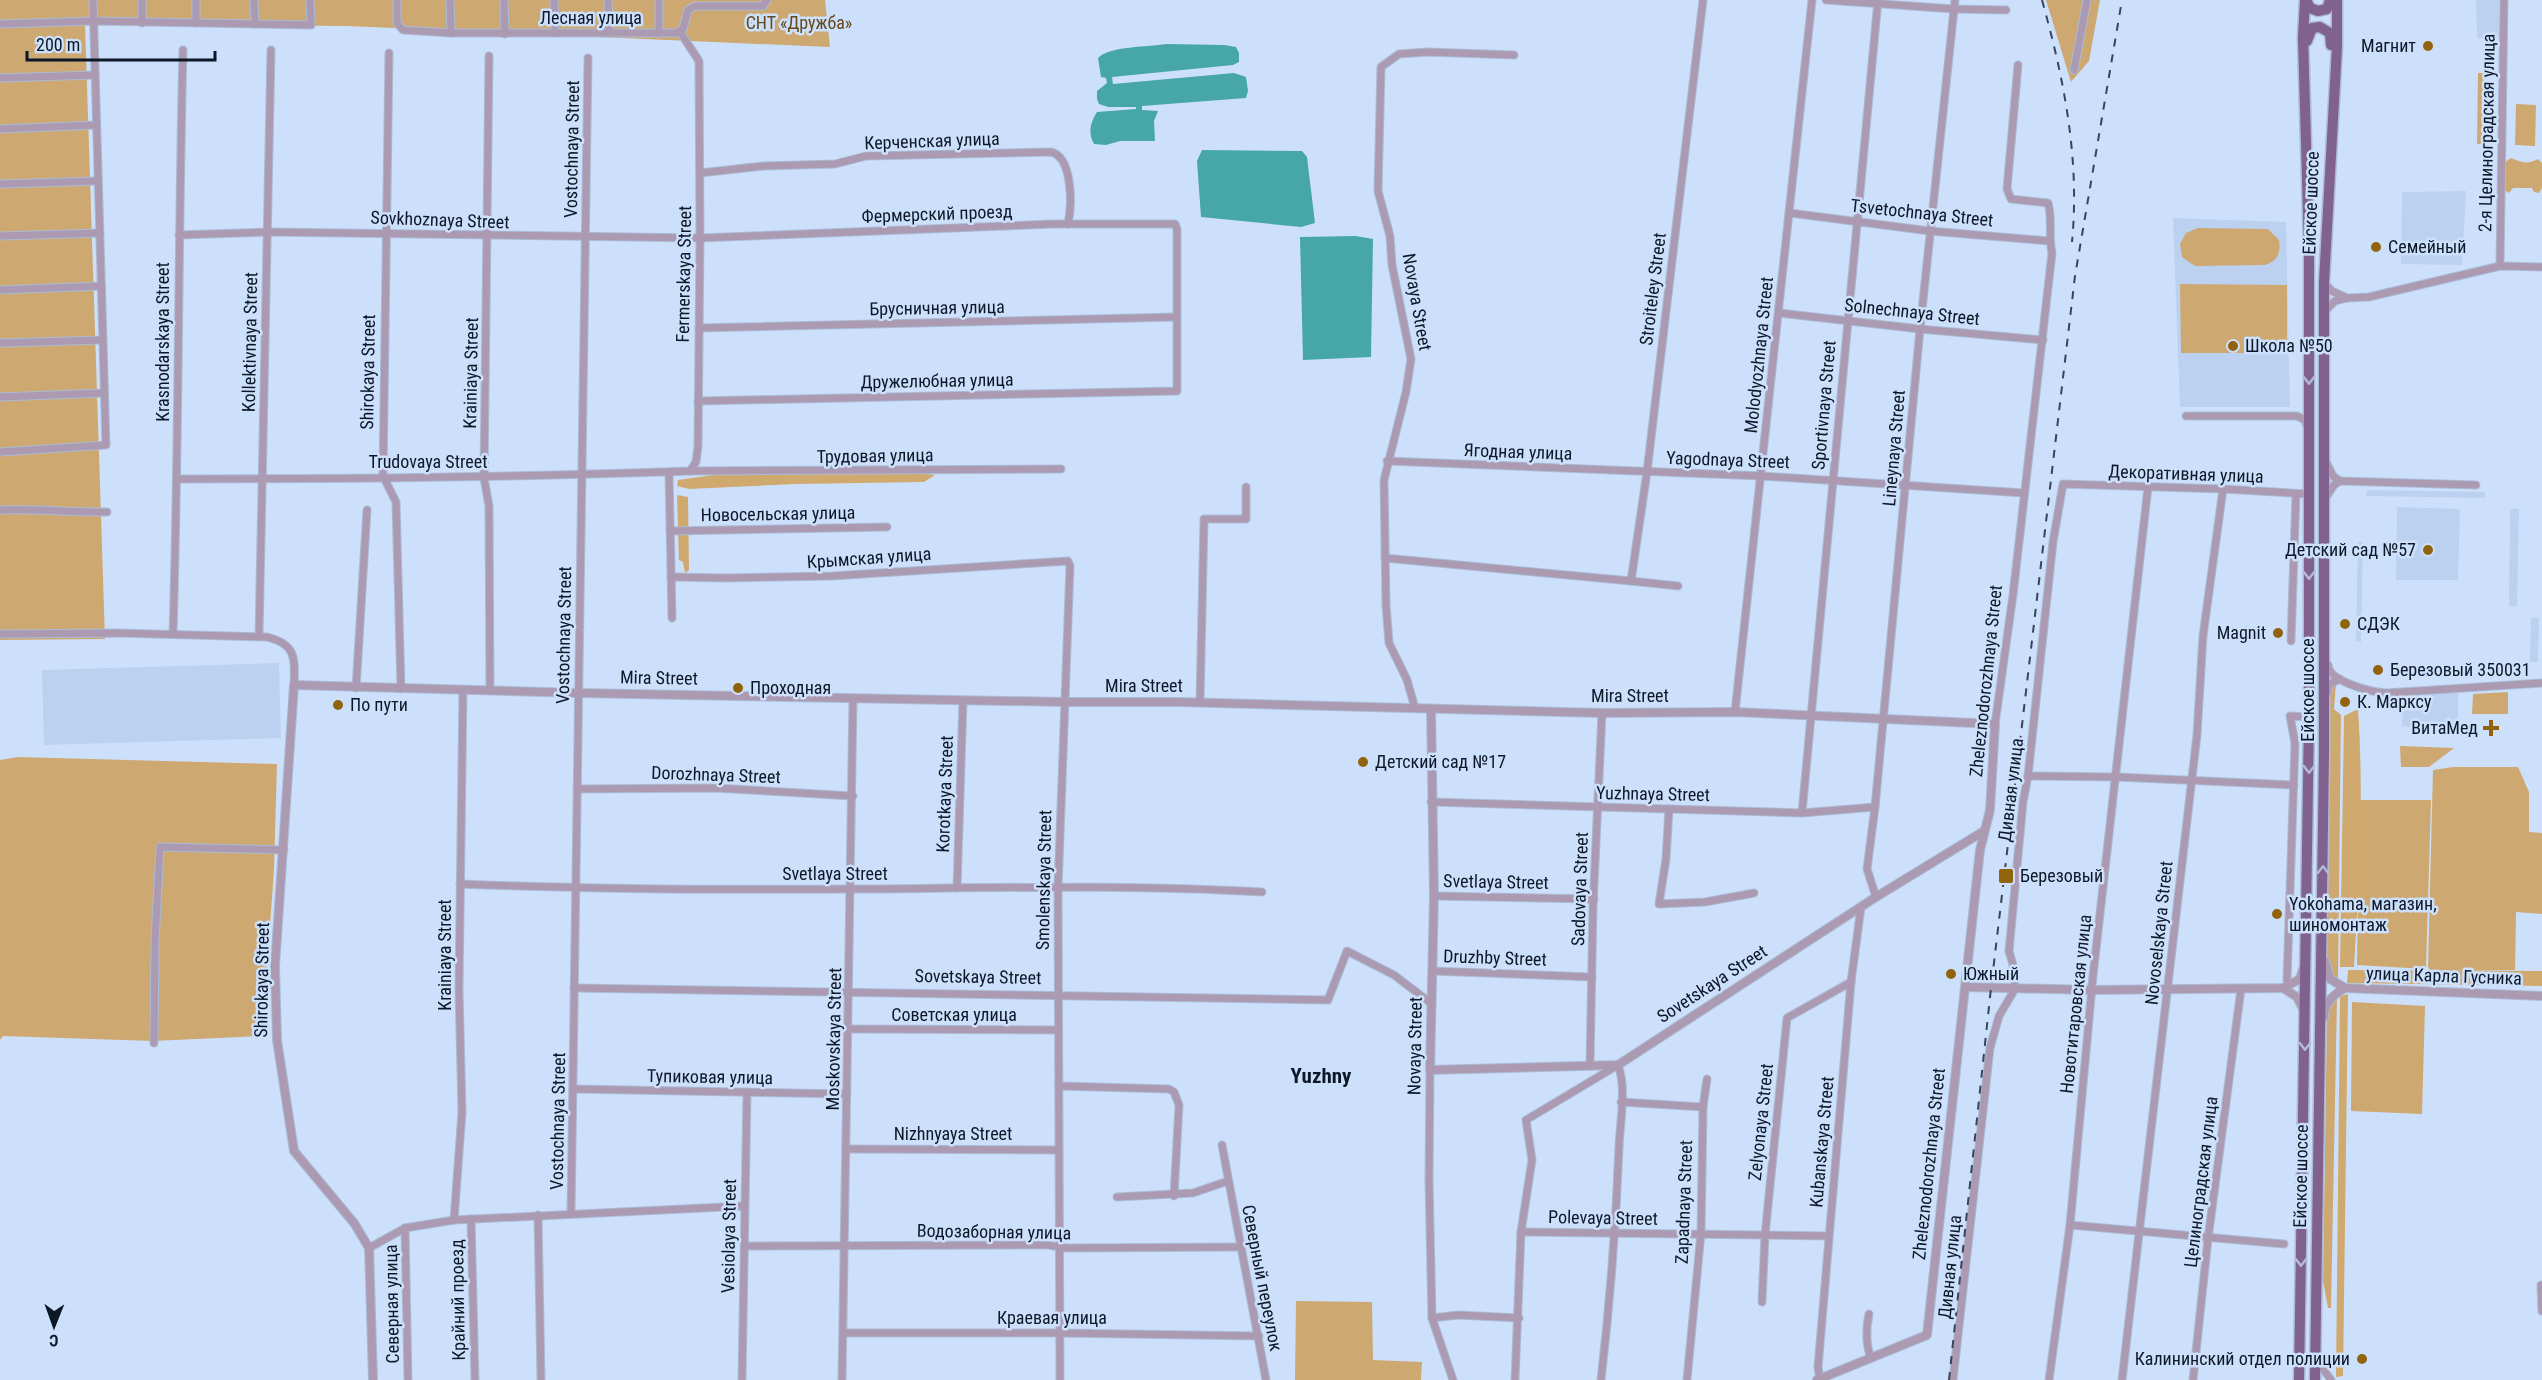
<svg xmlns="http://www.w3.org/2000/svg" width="2542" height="1380" viewBox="0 0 2542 1380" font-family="'Roboto Condensed',sans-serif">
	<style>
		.built { fill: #bcd1ef }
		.green { fill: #cea871 }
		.forest { fill: #d0a96e }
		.water { fill: #47a7a8 }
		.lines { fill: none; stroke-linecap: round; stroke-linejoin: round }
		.minor-casing { stroke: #aabcd5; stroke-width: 9 }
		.tertiary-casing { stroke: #aabcd5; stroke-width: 10 }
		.primary-casing { stroke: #aabcd5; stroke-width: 13 }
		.minor { stroke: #ac9ab3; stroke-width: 7 }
		.tertiary { stroke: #ac9ab3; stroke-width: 8 }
		.primary { stroke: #81618d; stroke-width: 10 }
		.rail { stroke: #384558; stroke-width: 2; stroke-dasharray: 8 8; stroke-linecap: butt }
		.oneway { stroke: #b6bada }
		.poi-dot { fill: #90630c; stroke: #cde0fb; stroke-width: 2 }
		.labels { text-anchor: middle; stroke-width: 5; stroke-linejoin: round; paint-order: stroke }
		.street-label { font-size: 18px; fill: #0c1727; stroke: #cde0fb }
		.park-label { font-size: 18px; fill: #65491c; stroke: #cde0fb }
		.poi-label { font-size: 18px; fill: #0c1727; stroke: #cde0fb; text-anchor: start }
		.quarter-label { font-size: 21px; font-weight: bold; fill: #0c1727; stroke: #cde0fb }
	</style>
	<rect width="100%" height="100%" fill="#cde0fb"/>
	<!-- built -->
	<g class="built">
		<polygon points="2476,0 2499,0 2499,39 2477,38"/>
		<polygon points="2466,191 2462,265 2401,264 2402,192"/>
		<polygon points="2173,218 2286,222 2290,407 2180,407"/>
		<polygon points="2367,490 2485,492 2485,498 2366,496"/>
		<polygon points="2397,507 2460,509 2458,580 2396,580"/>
		<polygon points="2510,509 2519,509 2517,606 2509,606"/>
		<polygon points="2358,542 2363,542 2361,642 2356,641"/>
		<polygon points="2531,618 2539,618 2538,662 2530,662"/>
		<polygon points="279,663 281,738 44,745 42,670"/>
		<polygon points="2458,691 2458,732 2402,726 2403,695"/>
	</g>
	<!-- green -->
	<g class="green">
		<polygon points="0,0 825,0 830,47 347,26 85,24 105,639 0,640"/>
		<polygon points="2046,0 2100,0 2089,61 2071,82"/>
		<polygon points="2478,73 2484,73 2482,144 2477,144"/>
		<polygon points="2516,104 2536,105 2535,146 2515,145"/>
		<path d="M2511,158C2521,162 2527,165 2538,159L2542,163V188L2539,193L2534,192L2532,188H2513L2509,193L2504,190L2505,162Z"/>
		<path d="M2198,228L2268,229L2279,240C2281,252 2278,261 2265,265L2195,266L2182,257L2180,244L2186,233Z"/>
		<polygon points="2180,284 2287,285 2287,353 2181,353"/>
		<polygon points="2336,683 2334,709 2341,715 2338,981 2331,976 2327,959 2330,688"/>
		<polygon points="2508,692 2508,714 2472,714 2473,694"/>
		<polygon points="2400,746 2454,748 2429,767 2401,767"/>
		<polygon points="18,757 277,764 274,870 262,1036 153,1041 3,1036 0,1040 0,760"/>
		<polygon points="2453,767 2518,767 2529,792 2529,832 2542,833 2542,914 2516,912 2515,970 2430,971 2428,967 2433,770"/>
		<polygon points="2359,800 2431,800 2426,969 2357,965"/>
		<polygon points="2337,998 2331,1308 2328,1308 2323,1281 2327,1014 2330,1005"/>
		<polygon points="2352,1002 2425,1006 2422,1114 2351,1111"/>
		<polygon points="1296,1301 1372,1302 1373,1360 1422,1362 1421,1380 1295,1380"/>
	</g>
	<!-- forest -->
	<g class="forest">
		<polygon points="918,473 935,475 924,482 796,484 689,489 677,486 678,480 720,474"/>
		<polygon points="677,495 688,497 689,570 685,573 683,562 679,560"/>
		<path d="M2358,709C2364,795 2359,881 2354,967H2340L2344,716Z"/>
		<polygon points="2348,970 2542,971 2542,986 2347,983"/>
		<polygon points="2348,994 2343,1376 2336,1377 2340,996"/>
	</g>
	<!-- water -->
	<g class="water">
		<path d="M1166,44L1224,45L1236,47L1239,53V62L1233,65L1112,77L1113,84L1234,73L1246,77L1248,91L1246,98L1142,106V110L1158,111L1154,121L1155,141H1120L1106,145L1094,144C1088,133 1090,123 1097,112L1136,109V107H1108L1099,104L1097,99V91L1107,83L1106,78L1101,77L1098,58C1109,46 1149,47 1166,44Z"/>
		<polygon points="1202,150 1302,151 1307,157 1315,223 1301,227 1201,217 1197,161"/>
		<polygon points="1356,236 1373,239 1371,357 1303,360 1300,237"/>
	</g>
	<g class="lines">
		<!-- minor casing -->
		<g class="minor-casing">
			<g id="minor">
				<polyline points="142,0 142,23"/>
				<polyline points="196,0 196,23"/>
				<polyline points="254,0 255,24"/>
				<polyline points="397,0 397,23 403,30 451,33 675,33 683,29 688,10 695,6 763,6 767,0"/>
				<polyline points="450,0 451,33"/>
				<polyline points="504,0 505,34"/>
				<polyline points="554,0 555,33"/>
				<polyline points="608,0 609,33"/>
				<polyline points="659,0 659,33"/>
				<polyline points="1826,0 1954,9 2006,10"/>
				<polyline points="0,24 93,21 311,25 310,0"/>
				<polyline points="389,53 383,476 396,502 401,689"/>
				<polyline points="489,56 484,478 489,506 490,690"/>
				<polyline points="2074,70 2087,0"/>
				<polyline points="0,78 95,75"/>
				<polyline points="0,129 96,125"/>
				<path d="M700,173L763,166L835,164L866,156L1051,152C1073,157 1072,206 1068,224"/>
				<polyline points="0,184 98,181"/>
				<polyline points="1790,213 1930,231 2050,241"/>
				<polyline points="179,235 268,232 700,238 1053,224 1175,224 1177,229 1177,391 698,401"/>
				<polyline points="0,236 100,233"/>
				<polyline points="2500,266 2504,0"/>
				<polyline points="2324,283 2332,291 2347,298"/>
				<polyline points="0,290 101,286"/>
				<polyline points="2325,311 2335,301 2347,298 2369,297 2500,266 2542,267"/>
				<polyline points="1779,313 1920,329 2043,340"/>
				<polyline points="699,328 1176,317"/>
				<polyline points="0,343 103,340"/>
				<polyline points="0,397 104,393"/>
				<polyline points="2186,416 2297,416 2305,420 2307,426"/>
				<polyline points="0,452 106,445 93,0"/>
				<polyline points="1387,461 1761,476 2024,493"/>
				<polyline points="2326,462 2333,476 2340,481"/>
				<polyline points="690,471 1061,469"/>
				<polyline points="669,472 672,618"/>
				<path d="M178,479C349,479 519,477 690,471L696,462L698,446L700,238L699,61L680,32"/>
				<polyline points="2326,497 2334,485 2340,481 2476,485"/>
				<path d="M0,510C36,509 71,512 107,512"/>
				<polyline points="670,531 887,527"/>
				<polyline points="1385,558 1631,581 1647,472 1703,0"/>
				<polyline points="671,577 726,578 832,576 1068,561 1070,566 1058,888 1060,1380"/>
				<polyline points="1631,581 1678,586"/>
				<path d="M0,634L117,633L267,637C296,644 295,658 294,685"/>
				<path d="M173,634C179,439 178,245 183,50"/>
				<polyline points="259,636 271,50"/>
				<polyline points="2291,641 2296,494"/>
				<path d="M2328,665C2329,682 2372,692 2386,693L2542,683"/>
				<polyline points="356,688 367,510"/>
				<polyline points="2328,692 2328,685 2340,679"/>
				<polyline points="1200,702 1204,519 1246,519 1246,487"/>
				<polyline points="1415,708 1407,680 1389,643 1386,605 1384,480 1406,392 1411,359 1392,265 1390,236 1378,191 1381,67 1399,54 1427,52 1514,55"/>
				<polyline points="1735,712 1812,0"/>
				<path d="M1995,724L2013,595L2052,253C2048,236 2053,219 2048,203L2011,199L2007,189L2018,65"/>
				<polyline points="2028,776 2117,777 2294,785"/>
				<polyline points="578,789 715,788 853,796"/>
				<polyline points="1431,802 1802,813 1875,807"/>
				<polyline points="1669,809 1666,859 1659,904 1705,902 1754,893"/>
				<polyline points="1802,813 1878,0"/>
				<path d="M460,884C591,889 723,890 854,889C990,888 1126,884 1262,892"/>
				<polyline points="957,888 963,701"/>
				<polyline points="1434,896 1594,899"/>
				<polyline points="1876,897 1867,869 1875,807 1920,329 1955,0"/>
				<polyline points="1432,971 1592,977"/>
				<polyline points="2287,980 2295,743 2290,716 2309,717"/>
				<polyline points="574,988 1328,1000 1347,951 1394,975 1432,1004"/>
				<polyline points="849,1029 1058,1030"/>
				<polyline points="154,1043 155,941 160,847 284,850"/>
				<polyline points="1590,1066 1593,907 1602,713"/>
				<polyline points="1430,1070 1429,1180 1432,1318 1453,1380"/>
				<polyline points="1059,1086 1169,1089 1174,1092 1179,1105 1174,1196"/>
				<polyline points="574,1089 847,1094"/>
				<polyline points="1621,1102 1703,1107 1701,1233 1687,1380"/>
				<polyline points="1703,1107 1707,1079"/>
				<polyline points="1222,1145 1266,1380"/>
				<polyline points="847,1149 1058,1150"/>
				<polyline points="1117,1197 1193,1193 1228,1181"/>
				<polyline points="571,1213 588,58"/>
				<polyline points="538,1215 541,1380"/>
				<polyline points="471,1219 475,1380"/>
				<polyline points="454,1220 462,1112 459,989 463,690"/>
				<polyline points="2070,1225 2284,1244"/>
				<polyline points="405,1228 408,1380"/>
				<polyline points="1521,1232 1828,1236"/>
				<polyline points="745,1246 1048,1245 1066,1248 1242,1247"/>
				<polyline points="369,1248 405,1228 454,1220 744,1206"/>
				<polyline points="2541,1285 2542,1311"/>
				<polyline points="1762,1302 1765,1235 1787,1018 1851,982"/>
				<path d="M1869,1314C1866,1329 1865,1343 1871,1358"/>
				<polyline points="1432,1318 1458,1315 1519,1318"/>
				<polyline points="844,1333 1059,1333 1259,1336"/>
				<polyline points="2317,1360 2331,1380"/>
				<polyline points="742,1380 747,1092"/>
				<polyline points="842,1380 853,699"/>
				<path d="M1515,1380L1521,1232L1532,1160L1526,1120L1618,1065C1627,1089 1620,1121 1619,1147C1616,1225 1610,1302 1601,1380"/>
				<polyline points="1820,1380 1818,1367 1851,982 1861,907"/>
				<polyline points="1953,1380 1990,1048 1999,1016 2015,989 2013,965 2009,951 2023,802 2028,776 2053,542 2063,484 2223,489 2309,494"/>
				<polyline points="2049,1380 2070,1225 2093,976 2148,487"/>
				<polyline points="2122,1380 2197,735 2203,636 2223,489"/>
				<polyline points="2193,1380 2208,1239 2241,989"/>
			</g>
		</g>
		<!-- tertiary casing -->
		<g class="tertiary-casing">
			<g id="tertiary">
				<polyline points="1431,709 1434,896 1430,1070 1618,1065 1876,897 1984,831"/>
				<polyline points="2325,961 2330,979 2345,988 2542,996"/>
				<polyline points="1966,987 2091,990 2283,988 2300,979 2303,969"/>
				<polyline points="2283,988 2297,997 2303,1009"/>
				<path d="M2324,1017C2324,1003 2333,995 2345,988"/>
				<polyline points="373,1380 369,1248 354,1223 294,1151 277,1040 275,966 294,685 579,693 1065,702 1178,702 1602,713 1735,712 1995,724 1990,810 1980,850 1927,1335 1817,1380"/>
			</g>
		</g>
		<!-- primary casing -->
		<g class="primary-casing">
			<g id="primary">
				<polyline points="2306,0 2310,8 2318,11 2327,9 2330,0"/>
				<polyline points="2307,41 2312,28 2320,27 2330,33 2331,45"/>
				<polyline points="2299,1380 2309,717 2309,249 2303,37 2305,0"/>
				<polyline points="2315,1380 2324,755 2324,282 2337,47 2337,0"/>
			</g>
		</g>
		<!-- minor -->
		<use href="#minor" class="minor"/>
		<!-- tertiary -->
		<use href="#tertiary" class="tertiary"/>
		<!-- primary -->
		<use href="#primary" class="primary"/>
		<!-- rail -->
		<g class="rail">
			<path d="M2042,0C2064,79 2080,159 2072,242"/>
			<polyline points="1949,1380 1991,988 2075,276 2122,0"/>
		</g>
	</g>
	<!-- one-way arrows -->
	<defs><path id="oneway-chevron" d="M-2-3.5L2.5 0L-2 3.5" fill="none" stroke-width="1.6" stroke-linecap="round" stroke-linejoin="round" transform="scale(1.5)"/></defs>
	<g class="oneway">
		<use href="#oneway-chevron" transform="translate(2309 380) rotate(90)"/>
		<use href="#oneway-chevron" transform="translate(2309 575) rotate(90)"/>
		<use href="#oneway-chevron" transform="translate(2309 769) rotate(90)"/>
		<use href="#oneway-chevron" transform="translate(2323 870) rotate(-89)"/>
		<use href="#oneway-chevron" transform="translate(2305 1046) rotate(91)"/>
		<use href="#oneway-chevron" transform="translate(2301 1262) rotate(91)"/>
	</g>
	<!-- markers -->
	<g class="poi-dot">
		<circle cx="2428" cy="46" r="6"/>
		<circle cx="2376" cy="247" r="6"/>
		<circle cx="2233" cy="346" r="6"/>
		<circle cx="2428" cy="550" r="6"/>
		<circle cx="2345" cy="624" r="6"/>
		<circle cx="2278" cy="633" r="6"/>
		<circle cx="2378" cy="670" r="6"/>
		<circle cx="738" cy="688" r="6"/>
		<circle cx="2345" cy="702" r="6"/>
		<circle cx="338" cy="705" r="6"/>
		<path d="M2488 719h6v6h6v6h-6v6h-6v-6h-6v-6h6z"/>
		<circle cx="1363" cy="762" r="6"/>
		<rect x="1998" y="868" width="16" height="16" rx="3"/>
		<circle cx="2277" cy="914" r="6"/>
		<circle cx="1951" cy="974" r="6"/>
		<circle cx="2362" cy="1359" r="6"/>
	</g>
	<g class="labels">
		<!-- street labels -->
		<g class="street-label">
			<text x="591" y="24">Лесная улица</text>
			<text transform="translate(2487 133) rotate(-89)" y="6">2-я Целиноградская улица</text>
			<text transform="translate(932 141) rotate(-2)" y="6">Керченская улица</text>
			<text transform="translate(572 149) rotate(-89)" y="6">Vostochnaya Street</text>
			<text transform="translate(2311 203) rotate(-88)" y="6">Ейское шоссе</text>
			<text transform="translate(1922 213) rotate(6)" y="6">Tsvetochnaya Street</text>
			<text transform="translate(937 214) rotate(-2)" y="6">Фермерский проезд</text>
			<text transform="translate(440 220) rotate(2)" y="6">Sovkhoznaya Street</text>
			<text transform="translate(684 274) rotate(-89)" y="6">Fermerskaya Street</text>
			<text transform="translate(1653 289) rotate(-83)" y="6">Stroiteley Street</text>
			<text transform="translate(1417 302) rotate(80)" y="6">Novaya Street</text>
			<text transform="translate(937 308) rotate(-1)" y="6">Брусничная улица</text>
			<text transform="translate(1912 312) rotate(6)" y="6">Solnechnaya Street</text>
			<text transform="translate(163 342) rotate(-90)" y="6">Krasnodarskaya Street</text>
			<text transform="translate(250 342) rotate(-89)" y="6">Kollektivnaya Street</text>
			<text transform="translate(1759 355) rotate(-84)" y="6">Molodyozhnaya Street</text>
			<text transform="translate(368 372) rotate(-89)" y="6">Shirokaya Street</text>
			<text transform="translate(471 373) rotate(-89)" y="6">Krainiaya Street</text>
			<text transform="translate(937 381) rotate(-1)" y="6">Дружелюбная улица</text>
			<text transform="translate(1824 405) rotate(-85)" y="6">Sportivnaya Street</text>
			<text transform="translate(1894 448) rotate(-85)" y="6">Lineynaya Street</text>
			<text transform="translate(1518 452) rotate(2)" y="6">Ягодная улица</text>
			<text transform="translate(875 456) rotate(-1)" y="6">Трудовая улица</text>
			<text transform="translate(1728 460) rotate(2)" y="6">Yagodnaya Street</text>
			<text x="428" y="468">Trudovaya Street</text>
			<text transform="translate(2186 474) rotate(2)" y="6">Декоративная улица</text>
			<text transform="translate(778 514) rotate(-1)" y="6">Новосельская улица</text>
			<text transform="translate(869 558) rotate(-4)" y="6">Крымская улица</text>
			<text transform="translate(564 635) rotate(-89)" y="6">Vostochnaya Street</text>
			<text transform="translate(659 678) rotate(1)" y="6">Mira Street</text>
			<text transform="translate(1986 681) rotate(-84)" y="6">Zheleznodorozhnaya Street</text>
			<text x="1144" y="692">Mira Street</text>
			<text transform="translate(2308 690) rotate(-90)" y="6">Ейское шоссе</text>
			<text x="1630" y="702">Mira Street</text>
			<text transform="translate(716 775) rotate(2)" y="6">Dorozhnaya Street</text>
			<text transform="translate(2011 790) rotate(-83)" y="6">Дивная улица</text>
			<text transform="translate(945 794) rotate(-88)" y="6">Korotkaya Street</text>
			<text transform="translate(1653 794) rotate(1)" y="6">Yuzhnaya Street</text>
			<text x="835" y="880">Svetlaya Street</text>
			<text transform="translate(1044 880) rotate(-89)" y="6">Smolenskaya Street</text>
			<text transform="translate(1496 882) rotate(1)" y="6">Svetlaya Street</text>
			<text transform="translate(1580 889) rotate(-88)" y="6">Sadovaya Street</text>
			<text transform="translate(2159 933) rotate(-84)" y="6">Novoselskaya Street</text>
			<text transform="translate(445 955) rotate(-90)" y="6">Krainiaya Street</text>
			<text transform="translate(1495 958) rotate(2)" y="6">Druzhby Street</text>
			<text transform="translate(2444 976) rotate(2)" y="6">улица Карла Гусника</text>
			<text transform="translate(978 977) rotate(1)" y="6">Sovetskaya Street</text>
			<text transform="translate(262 980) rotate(-89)" y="6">Shirokaya Street</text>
			<text transform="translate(1712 984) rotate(-33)" y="6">Sovetskaya Street</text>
			<text transform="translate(2076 1004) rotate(-84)" y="6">Новотитаровская улица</text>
			<text x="954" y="1021">Советская улица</text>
			<text transform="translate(834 1039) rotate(-89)" y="6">Moskovskaya Street</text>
			<text transform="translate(1415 1046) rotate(-89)" y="6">Novaya Street</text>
			<text transform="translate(710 1077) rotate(1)" y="6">Тупиковая улица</text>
			<text transform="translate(558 1121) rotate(-89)" y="6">Vostochnaya Street</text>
			<text transform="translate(1761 1122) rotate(-84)" y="6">Zelyonaya Street</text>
			<text x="953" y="1140">Nizhnyaya Street</text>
			<text transform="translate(1822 1142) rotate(-85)" y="6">Kubanskaya Street</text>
			<text transform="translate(1929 1164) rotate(-84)" y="6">Zheleznodorozhnaya Street</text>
			<text transform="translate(2301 1176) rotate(-89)" y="6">Ейское шоссе</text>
			<text transform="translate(2201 1182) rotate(-83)" y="6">Целиноградская улица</text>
			<text transform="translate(1684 1202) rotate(-88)" y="6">Zapadnaya Street</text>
			<text transform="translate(1603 1218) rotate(1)" y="6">Polevaya Street</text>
			<text transform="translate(994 1232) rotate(1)" y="6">Водозаборная улица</text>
			<text transform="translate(729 1236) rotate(-89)" y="6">Vesiolaya Street</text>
			<text transform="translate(1950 1267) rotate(-84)" y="6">Дивная улица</text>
			<text transform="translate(1262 1278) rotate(79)" y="6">Северный переулок</text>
			<text transform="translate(458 1300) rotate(-91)" y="6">Крайний проезд</text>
			<text transform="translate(392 1304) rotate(-91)" y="6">Северная улица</text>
			<text x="1052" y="1324">Краевая улица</text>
		</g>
		<!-- park labels -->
		<g class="park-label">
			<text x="799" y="29">СНТ «Дружба»</text>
		</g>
		<!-- poi labels -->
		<g class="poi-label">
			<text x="2416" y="52" text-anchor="end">Магнит</text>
			<text x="2388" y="253">Семейный</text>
			<text x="2245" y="352">Школа №50</text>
			<text x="2416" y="556" text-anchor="end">Детский сад №57</text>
			<text x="2357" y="630">СДЭК</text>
			<text x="2266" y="639" text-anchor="end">Magnit</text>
			<text x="2390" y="676">Березовый 350031</text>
			<text x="750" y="694">Проходная</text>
			<text x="2357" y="708">К. Марксу</text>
			<text x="350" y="711">По пути</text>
			<text x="2478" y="734" text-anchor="end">ВитаMед</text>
			<text x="1375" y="768">Детский сад №17</text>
			<text x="2020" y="882">Березовый</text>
			<text x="2289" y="910">Yokohama, магазин,<tspan x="2289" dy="21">шиномонтаж</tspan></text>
			<text x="1963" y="980">Южный</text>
			<text x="2350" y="1365" text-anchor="end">Калининский отдел полиции</text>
		</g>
		<!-- quarter labels -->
		<g class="quarter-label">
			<text x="1321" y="1083">Yuzhny</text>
		</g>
	</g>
	<!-- north arrow -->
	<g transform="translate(54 1326) rotate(181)" stroke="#cde0fb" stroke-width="4.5" paint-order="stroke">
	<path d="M0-4.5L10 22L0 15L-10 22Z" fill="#0c1727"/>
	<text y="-9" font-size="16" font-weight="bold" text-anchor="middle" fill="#0c1727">С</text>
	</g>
	<!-- scale -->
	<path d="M27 51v9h188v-9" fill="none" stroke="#0c1727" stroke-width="3"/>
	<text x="36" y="51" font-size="18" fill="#0c1727" stroke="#cde0fb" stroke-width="4.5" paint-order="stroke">200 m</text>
</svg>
